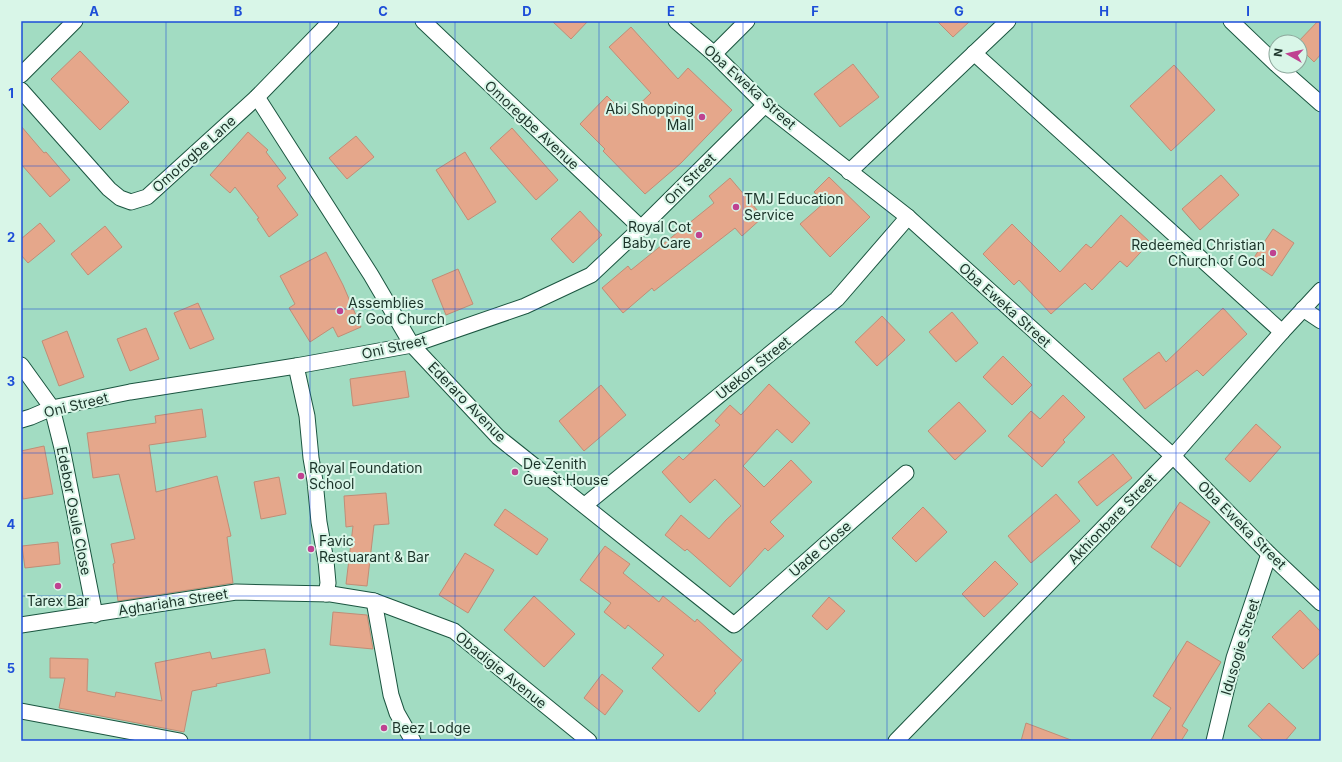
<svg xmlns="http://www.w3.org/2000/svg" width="1342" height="762" viewBox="0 0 1342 762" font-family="Inter,sans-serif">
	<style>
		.building { fill: #e5a78b; stroke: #c08d76 }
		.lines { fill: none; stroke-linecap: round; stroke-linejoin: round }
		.minor-casing { stroke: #1b5540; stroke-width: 17 }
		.minor { stroke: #fff; stroke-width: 15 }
		.grid { fill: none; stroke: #1d4ed8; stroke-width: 1; stroke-opacity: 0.55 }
		.poi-dot { fill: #bf4291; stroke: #d9f6e8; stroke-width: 1.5 }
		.labels { text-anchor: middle; stroke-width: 4; stroke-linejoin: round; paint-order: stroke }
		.street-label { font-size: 14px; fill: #1b3329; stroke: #d9f6e8 }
		.poi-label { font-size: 14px; fill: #1b3329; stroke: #d9f6e8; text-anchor: start }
		.neatline { fill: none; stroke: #1d4ed8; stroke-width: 1.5 }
		.grid-label { font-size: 13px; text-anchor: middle; font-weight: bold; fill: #1d4ed8 }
	</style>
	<rect width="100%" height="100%" fill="#a2dcc2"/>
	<!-- building -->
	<g class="building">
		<polygon points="552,21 588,21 571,39"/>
		<polygon points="937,21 970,21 953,37"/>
		<polygon points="1318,21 1321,21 1321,54 1314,62 1300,48 1300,42 1298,42"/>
		<polygon points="631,27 678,79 688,68 732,110 681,163 645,194 603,151 605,149 580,124 607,96 627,116 651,93 609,47"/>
		<polygon points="80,51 129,102 100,130 51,79"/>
		<polygon points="853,64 879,97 840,127 814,94"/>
		<polygon points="1174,65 1215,110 1171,151 1130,106"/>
		<polygon points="21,126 44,153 46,152 70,180 50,197 21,164"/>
		<polygon points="512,128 558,180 536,200 490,148"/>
		<polygon points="248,132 268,150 266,152 286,178 277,186 298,215 269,237 257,219 259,218 235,187 230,193 210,175"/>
		<polygon points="356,136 374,157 347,179 329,158"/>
		<polygon points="465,152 496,202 468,220 436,170"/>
		<polygon points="1221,175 1239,195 1200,230 1182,209"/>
		<polygon points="829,177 870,217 830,257 800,224 824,203 814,192"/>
		<polygon points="730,178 763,217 742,236 735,228 654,291 652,288 623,313 602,288 628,266 631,270 714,203 709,196"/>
		<polygon points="580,211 602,235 573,263 551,239"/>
		<polygon points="1121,215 1150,242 1127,267 1120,261 1092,290 1085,283 1051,314 1019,280 1014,285 983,254 1012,224 1060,272 1086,244 1091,248"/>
		<polygon points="40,223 55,241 28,263 21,255 21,239"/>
		<polygon points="105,226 122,247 88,275 71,254"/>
		<polygon points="1273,229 1294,243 1272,276 1251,262"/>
		<polygon points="326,252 343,285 361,327 338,337 333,327 310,342 289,308 295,304 280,276"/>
		<polygon points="458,269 473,304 446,315 432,280"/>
		<polygon points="198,303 214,339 190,349 174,313"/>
		<polygon points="1223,308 1247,334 1203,376 1197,370 1145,409 1123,379 1159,352 1166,362"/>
		<polygon points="952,312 978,343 956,362 929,332"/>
		<polygon points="882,316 905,340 877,366 855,342"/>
		<polygon points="146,328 159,359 130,371 117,339"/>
		<polygon points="67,331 84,377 59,386 42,341"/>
		<polygon points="1003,356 1032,385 1012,405 983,377"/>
		<polygon points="405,371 409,397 353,406 350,379"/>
		<polygon points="769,384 810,423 792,443 777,429 743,466 764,487 791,460 812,482 770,522 784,536 768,551 765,548 730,587 687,549 685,551 665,535 681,515 709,539 726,520 741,506 715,479 690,503 662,472 679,456 683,460 720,425 715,421 730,405 741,415"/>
		<polygon points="601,385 626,415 584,451 559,421"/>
		<polygon points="1063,395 1085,417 1063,440 1065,442 1042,467 1008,436 1031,411 1040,419"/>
		<polygon points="959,402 986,431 955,460 928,431"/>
		<polygon points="202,409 206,437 149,445 156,492 217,476 231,536 227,537 233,583 118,601 113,564 115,563 111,544 135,539 119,474 93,478 87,433 156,423 155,416"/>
		<polygon points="1256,424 1281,447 1250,482 1225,459"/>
		<polygon points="44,446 53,494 23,499 21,487 21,451"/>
		<polygon points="1113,454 1132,478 1097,506 1078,482"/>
		<polygon points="279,477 286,514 261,519 254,482"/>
		<polygon points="386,493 389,524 374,525 367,586 346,584 353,526 346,527 344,496"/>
		<polygon points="1056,494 1080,521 1031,563 1008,536"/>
		<polygon points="1180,502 1210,522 1180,567 1151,547"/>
		<polygon points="923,507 947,532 916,562 892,538"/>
		<polygon points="505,509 548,539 537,555 494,525"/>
		<polygon points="58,542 60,564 25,568 22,546"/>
		<polygon points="605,546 630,564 623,573 659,602 663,596 695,622 697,619 742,660 714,691 716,693 699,712 652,668 664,655 628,625 625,629 604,612 611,603 580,580"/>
		<polygon points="465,553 494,570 468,613 439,595"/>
		<polygon points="995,561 1018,584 984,617 962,594"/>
		<polygon points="534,596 575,634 544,667 504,630"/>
		<polygon points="829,597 845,611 827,630 812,616"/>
		<polygon points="1300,610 1321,632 1321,652 1303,669 1272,637"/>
		<polygon points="333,612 367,615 373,649 330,645"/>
		<polygon points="1187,641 1221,662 1182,726 1188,730 1181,741 1150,741 1171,708 1153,696"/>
		<polygon points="265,649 270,673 216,684 217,686 192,691 184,732 59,708 65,678 50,678 50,658 88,659 87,691 115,697 116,692 162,701 155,663 210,652 212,659"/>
		<polygon points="602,674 623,691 605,715 584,698"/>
		<polygon points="1269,703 1296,728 1285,741 1264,741 1248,726"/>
		<polygon points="1026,723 1071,740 1071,741 1021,741"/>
	</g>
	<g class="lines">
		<!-- minor casing -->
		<g class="minor-casing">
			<g id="minor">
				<polyline points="423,21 641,228"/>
				<polyline points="676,21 714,54 765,105 908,217 1173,456 1269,554 1321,603"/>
				<polyline points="1231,21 1276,64"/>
				<polyline points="974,53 1282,332"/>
				<polyline points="714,54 747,21"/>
				<polyline points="1278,66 1321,104"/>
				<polyline points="21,75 75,21"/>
				<polyline points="21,90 109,189 120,198 131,202 147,197 257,97 331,21"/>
				<polyline points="257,97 371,275 412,345 498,437 734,625 906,473"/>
				<polyline points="849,172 1008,21"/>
				<polyline points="1303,309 1321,321"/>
				<polyline points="21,365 52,408 62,448 95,615"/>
				<polyline points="296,366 307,416 311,458 315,481 319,522 326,561 328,583 326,594"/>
				<polyline points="21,420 31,417 52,408 130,392 296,366 412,345 525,306 591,275 641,228 765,105"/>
				<polyline points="585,505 837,299 908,217"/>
				<polyline points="374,601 391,695 397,713 413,741"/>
				<polyline points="21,625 236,592 331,594 374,601 454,631 589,741"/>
				<polyline points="21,711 180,741"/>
				<polyline points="896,741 1173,456 1282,332 1321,290"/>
				<polyline points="1214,741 1234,658 1269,554"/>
			</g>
		</g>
		<!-- minor -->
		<use href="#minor" class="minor"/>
	</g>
	<!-- grid -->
	<path class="grid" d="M166,21V741M310,21V741M455,21V741M599,21V741M743,21V741M887,21V741M1032,21V741M1176,21V741M21,166H1321M21,309H1321M21,453H1321M21,596H1321"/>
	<!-- markers -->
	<g class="poi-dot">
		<circle cx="702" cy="117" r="4"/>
		<circle cx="736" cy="207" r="4"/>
		<circle cx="699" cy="235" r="4"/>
		<circle cx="1273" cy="253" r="4"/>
		<circle cx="340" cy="311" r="4"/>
		<circle cx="515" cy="472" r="4"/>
		<circle cx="301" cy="476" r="4"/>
		<circle cx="311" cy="549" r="4"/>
		<circle cx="58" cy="586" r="4"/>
		<circle cx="384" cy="728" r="4"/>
	</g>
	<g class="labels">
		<!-- street labels -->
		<g class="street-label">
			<text transform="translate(750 87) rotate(42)" y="5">Oba Eweka Street</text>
			<text transform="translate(532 125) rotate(43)" y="5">Omoregbe Avenue</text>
			<text transform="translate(194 154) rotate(-42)" y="5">Omorogbe Lane</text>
			<text transform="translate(690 179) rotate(-45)" y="5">Oni Street</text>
			<text transform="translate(1005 305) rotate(42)" y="5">Oba Eweka Street</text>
			<text transform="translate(394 347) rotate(-13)" y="5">Oni Street</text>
			<text transform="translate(753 368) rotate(-39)" y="5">Utekon Street</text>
			<text transform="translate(467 402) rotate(46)" y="5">Ederaro Avenue</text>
			<text transform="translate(76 405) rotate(-14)" y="5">Oni Street</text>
			<text transform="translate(74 511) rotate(79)" y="5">Edebor Osule Close</text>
			<text transform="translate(1112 519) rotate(-46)" y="5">Akhionbare Street</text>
			<text transform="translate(1242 525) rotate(45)" y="5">Oba Eweka Street</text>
			<text transform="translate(820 549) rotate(-41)" y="5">Uade Close</text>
			<text transform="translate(173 602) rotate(-9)" y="5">Aghariaha Street</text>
			<text transform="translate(1240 647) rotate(-73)" y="5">Idusogie Street</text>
			<text transform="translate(501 670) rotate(39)" y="5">Obadigie Avenue</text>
		</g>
		<!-- poi labels -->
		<g class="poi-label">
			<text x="694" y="114" text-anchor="end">Abi Shopping<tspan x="694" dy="16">Mall</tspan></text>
			<text x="744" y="204">TMJ Education<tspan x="744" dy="16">Service</tspan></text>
			<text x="691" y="232" text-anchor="end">Royal Cot<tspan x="691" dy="16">Baby Care</tspan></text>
			<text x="1265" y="250" text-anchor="end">Redeemed Christian<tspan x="1265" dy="16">Church of God</tspan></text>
			<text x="348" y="308">Assemblies<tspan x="348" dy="16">of God Church</tspan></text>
			<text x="523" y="469">De Zenith<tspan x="523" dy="16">Guest House</tspan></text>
			<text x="309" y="473">Royal Foundation<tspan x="309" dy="16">School</tspan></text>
			<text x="319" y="546">Favic<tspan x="319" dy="16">Restuarant &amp; Bar</tspan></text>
			<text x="58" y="606" text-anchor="middle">Tarex Bar</text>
			<text x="392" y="733">Beez Lodge</text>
		</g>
	</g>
	<!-- border -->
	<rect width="1342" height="762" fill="none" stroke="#d9f6e8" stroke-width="44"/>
	<!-- north arrow -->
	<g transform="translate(1288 54) rotate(278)"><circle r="19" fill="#d9f6e8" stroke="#8da89c"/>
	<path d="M0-3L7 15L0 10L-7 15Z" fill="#bf4291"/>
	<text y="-6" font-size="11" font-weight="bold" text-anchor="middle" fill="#1b3329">N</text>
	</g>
	<rect x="22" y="22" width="1298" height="718" class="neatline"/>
	<g class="grid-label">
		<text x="94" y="16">A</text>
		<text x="238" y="16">B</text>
		<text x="383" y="16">C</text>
		<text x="527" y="16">D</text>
		<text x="671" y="16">E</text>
		<text x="815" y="16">F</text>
		<text x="959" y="16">G</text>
		<text x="1104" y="16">H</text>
		<text x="1248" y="16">I</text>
		<text x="11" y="98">1</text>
		<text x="11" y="242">2</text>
		<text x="11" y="386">3</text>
		<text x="11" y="529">4</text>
		<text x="11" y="673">5</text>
	</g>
</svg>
